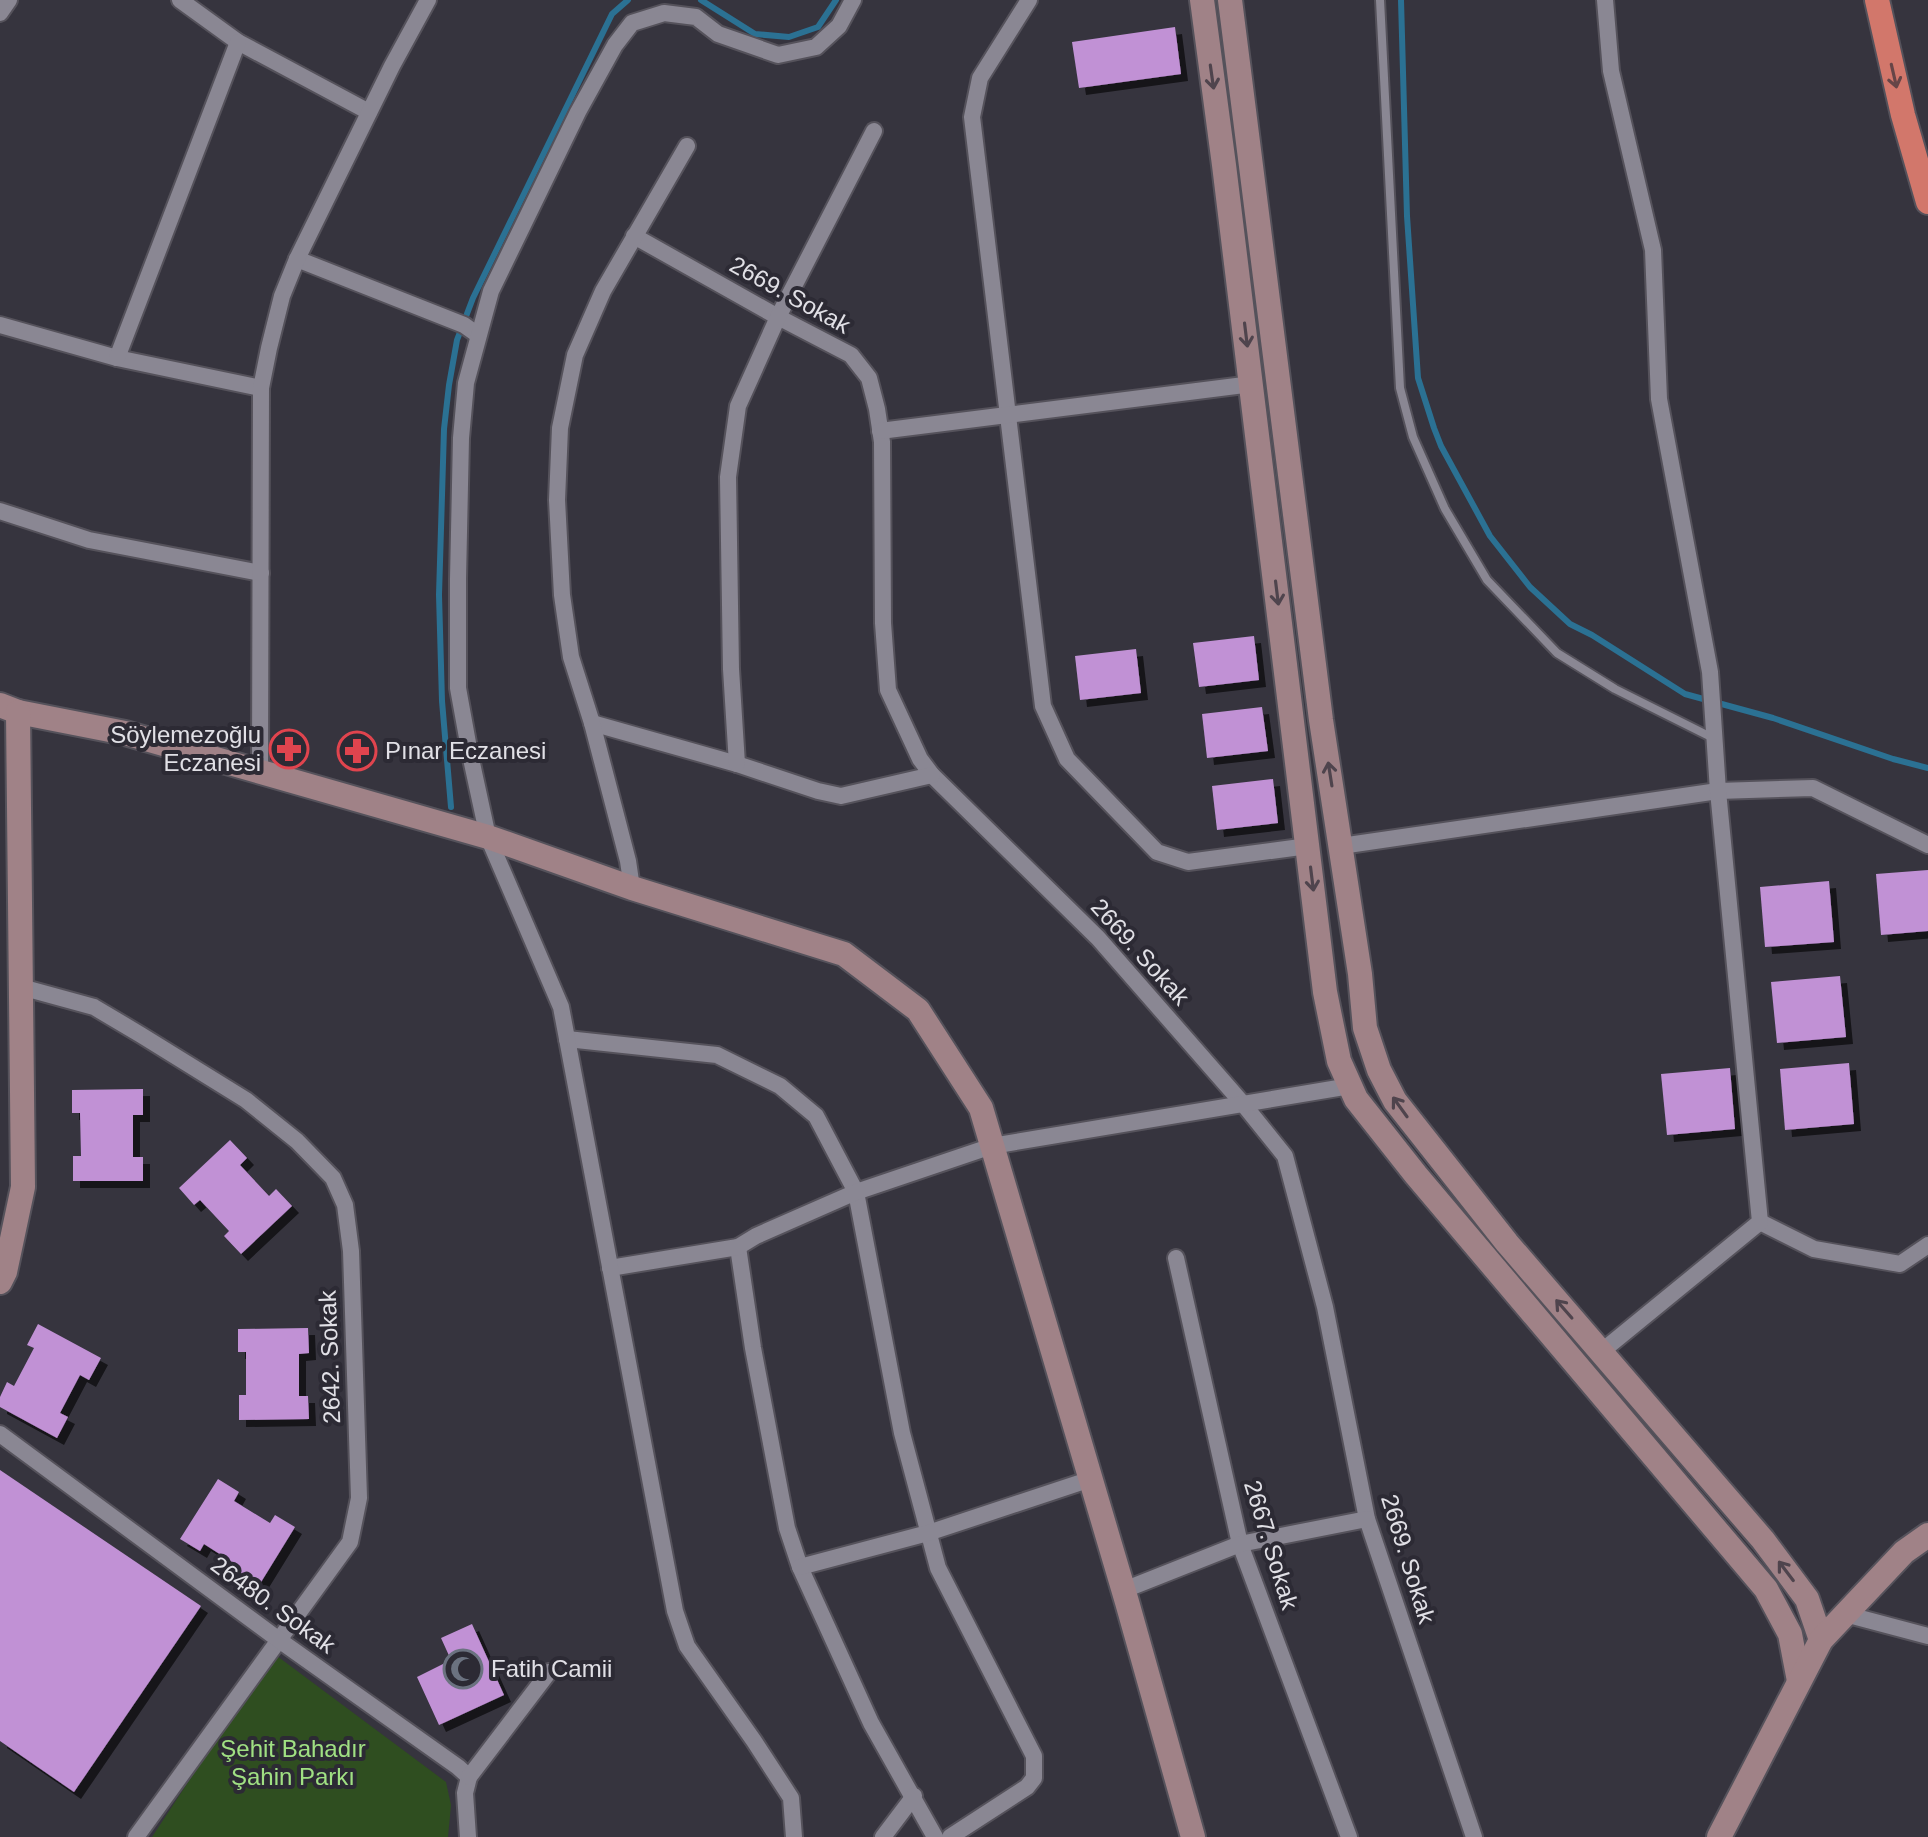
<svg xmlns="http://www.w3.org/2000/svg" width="1928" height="1837" viewBox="0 0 1928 1837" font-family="Arial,sans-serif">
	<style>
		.green { fill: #2f4e20 }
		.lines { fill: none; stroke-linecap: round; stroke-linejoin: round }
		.stream { stroke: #2b7193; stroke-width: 6 }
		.building { fill: #c191d5; filter: url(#shadow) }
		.lane-casing { stroke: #55525b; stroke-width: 12 }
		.street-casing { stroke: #55525b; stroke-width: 20 }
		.secondary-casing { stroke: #55525b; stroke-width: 28 }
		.highway-casing { stroke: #55525b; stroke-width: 28 }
		.lane { stroke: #8a8793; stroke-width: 8 }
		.street { stroke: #8a8793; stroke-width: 16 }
		.secondary { stroke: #a08287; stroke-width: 24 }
		.highway { stroke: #d2776b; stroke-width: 24 }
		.oneway { stroke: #664547 }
		.oneway2 { stroke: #4f444d }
		.labels { text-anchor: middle; stroke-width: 8; stroke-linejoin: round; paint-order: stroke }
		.street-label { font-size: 24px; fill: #e1e0e6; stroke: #2c2a34 }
		.poi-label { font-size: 24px; fill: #e1e0e6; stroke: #2c2a34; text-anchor: start }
		.park-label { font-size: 24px; fill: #a0e083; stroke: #2c2a34 }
	</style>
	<defs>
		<filter id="shadow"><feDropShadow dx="7" dy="7" stdDeviation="0" flood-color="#0009"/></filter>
	</defs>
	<rect width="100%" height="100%" fill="#36343e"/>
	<!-- green -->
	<polygon class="green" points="273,1653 446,1782 451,1805 448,1837 152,1837"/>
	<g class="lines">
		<!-- stream -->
		<g class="stream">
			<polyline points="701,0 755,34 789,37 818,27 836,0"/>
			<polyline points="1401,0 1407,216 1418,378 1434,428 1441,446 1490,536 1530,587 1570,624 1592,635 1685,694 1773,718 1893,759 1928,768"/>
			<polyline points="451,807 442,701 439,595 444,429 449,385 457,340 473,298 612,14 628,0"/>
		</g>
	</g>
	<!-- building -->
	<g class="building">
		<polygon points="1175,27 1181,74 1079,88 1072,42"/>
		<polygon points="1254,636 1259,680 1199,687 1193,643"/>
		<polygon points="1136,649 1141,693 1080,700 1075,656"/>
		<polygon points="1262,707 1268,751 1207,758 1202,714"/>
		<polygon points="1273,779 1278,823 1217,830 1212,786"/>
		<polygon points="1928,870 1928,931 1881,935 1876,874"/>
		<polygon points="1829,881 1834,942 1765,947 1760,887"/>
		<polygon points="1840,976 1846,1037 1777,1043 1771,982"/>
		<polygon points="1849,1063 1854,1124 1785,1130 1780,1069"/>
		<polygon points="1730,1068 1735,1129 1667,1135 1661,1074"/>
		<polygon points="143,1089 143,1115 133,1115 133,1157 143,1157 143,1181 73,1181 73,1156 81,1156 80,1113 72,1113 72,1090"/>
		<polygon points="230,1140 247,1158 240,1165 269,1196 276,1189 292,1206 241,1254 224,1236 229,1231 200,1200 194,1205 179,1188"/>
		<polygon points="38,1324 101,1358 89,1380 80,1375 60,1413 68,1417 57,1438 0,1407 0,1397 7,1382 14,1386 34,1348 27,1345"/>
		<polygon points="308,1328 309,1353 299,1354 299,1396 308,1396 309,1419 239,1420 239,1395 246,1395 246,1352 238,1352 238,1329"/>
		<polygon points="0,1470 201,1606 74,1792 0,1741"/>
		<polygon points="218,1479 239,1492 234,1501 270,1523 275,1515 295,1527 258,1587 236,1573 240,1567 204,1544 200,1551 180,1539"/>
		<polygon points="472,1624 504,1695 439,1725 417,1677 451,1660 441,1638"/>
	</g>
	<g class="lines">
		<!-- lane casing -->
		<g class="lane-casing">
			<polyline id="lane" points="1380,0 1400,388 1413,437 1445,509 1487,580 1557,653 1615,689 1713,738"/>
		</g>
		<!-- street casing -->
		<g class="street-casing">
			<g id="street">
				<polyline points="180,0 238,42 369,112"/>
				<polyline points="1029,0 980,78 972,117 1043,706 1067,759 1157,852 1188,862 1308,846"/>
				<polyline points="0,13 9,0"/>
				<polyline points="634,236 778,317 851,355 869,378 877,409 882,442 883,623 888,690 920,759 932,775 1098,938 1244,1105 1285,1156 1325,1307 1367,1519 1474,1837"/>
				<polyline points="297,259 464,325 478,335"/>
				<polyline points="0,325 117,358 261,388"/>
				<polyline points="117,358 238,42"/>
				<polyline points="880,431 1252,384"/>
				<polyline points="0,511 89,540 261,573"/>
				<polyline points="592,723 737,764 818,791 841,796 932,775"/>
				<polyline points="737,764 731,669 728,477 738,406 778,317 874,131"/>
				<polyline points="260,773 261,388 269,348 282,296 297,259 392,66 428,0"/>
				<polyline points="1341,846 1718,791 1813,788 1928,845"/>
				<polyline points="632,888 628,861 592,723 571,657 562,595 557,500 560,428 575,355 603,291 687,146"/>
				<polyline points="21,987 94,1007 141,1035 246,1100 297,1141 333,1178 345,1205 351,1251 359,1498 350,1542 136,1837"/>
				<polyline points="567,1039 717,1055 780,1086 816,1116 856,1192 902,1433 938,1568 1034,1756 1034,1778 1027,1787 950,1837"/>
				<polyline points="1760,1222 1814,1249 1900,1264 1928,1245"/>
				<polyline points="738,1247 753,1348 787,1528 800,1567 871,1723 935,1837"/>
				<polyline points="1176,1258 1240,1544 1349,1837"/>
				<polyline points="610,1268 738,1247 756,1236 856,1192 992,1146 1350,1086"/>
				<polyline points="1601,1352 1760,1222 1718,791 1710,672 1659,399 1653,250 1611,71 1605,0"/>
				<polyline points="0,1434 279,1640 458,1767 469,1777 465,1793 468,1837"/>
				<polyline points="800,1567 928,1533 1091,1479"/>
				<polyline points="1124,1590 1240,1544 1367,1519"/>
				<polyline points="1845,1614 1928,1636"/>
				<polyline points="469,1777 549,1672"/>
				<polyline points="794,1837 791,1798 754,1741 687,1646 675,1611 561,1007 488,837 470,754 458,688 458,579 461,438 466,383 491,291 578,112 615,45 632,23 664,13 696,17 718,34 778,55 816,47 839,26 853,0"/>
				<polyline points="883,1837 914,1796"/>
			</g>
		</g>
		<!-- secondary casing -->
		<g class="secondary-casing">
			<g id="secondary">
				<polyline points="1202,0 1224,165 1325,992 1339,1061 1356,1099 1416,1175 1766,1589 1790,1634 1799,1681"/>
				<polyline points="1230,0 1321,720 1360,974 1365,1028 1379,1070 1395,1101 1507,1243 1763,1540 1807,1599 1821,1640"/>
				<polyline points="0,705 18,712 125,733 488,837 632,888 844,954 918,1010 981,1108 1127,1602 1193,1837"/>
				<polyline points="0,1282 5,1272 23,1187 18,712"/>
				<polyline points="1719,1837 1821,1640 1904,1552 1928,1535"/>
			</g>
		</g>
		<!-- highway casing -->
		<g class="highway-casing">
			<polyline id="highway" points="1877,0 1903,115 1928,202"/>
		</g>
		<!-- lane -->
		<use href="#lane" class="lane"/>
		<!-- street -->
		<use href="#street" class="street"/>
		<!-- secondary -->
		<use href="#secondary" class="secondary"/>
		<!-- highway -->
		<use href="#highway" class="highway"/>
	</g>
	<!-- one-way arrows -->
	<defs><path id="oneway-shaft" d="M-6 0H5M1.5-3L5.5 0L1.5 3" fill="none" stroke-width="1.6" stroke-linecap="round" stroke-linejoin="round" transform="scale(2)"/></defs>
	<use class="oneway" href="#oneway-shaft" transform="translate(1894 76) rotate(77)"/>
	<g class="oneway2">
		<use href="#oneway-shaft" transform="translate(1212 77) rotate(82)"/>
		<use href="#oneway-shaft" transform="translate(1246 335) rotate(83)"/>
		<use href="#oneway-shaft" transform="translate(1277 593) rotate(83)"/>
		<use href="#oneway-shaft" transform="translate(1330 774) rotate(-99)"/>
		<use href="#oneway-shaft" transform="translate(1312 879) rotate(83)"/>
		<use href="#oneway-shaft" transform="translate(1400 1107) rotate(-126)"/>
		<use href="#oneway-shaft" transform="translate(1564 1309) rotate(-131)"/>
		<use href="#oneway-shaft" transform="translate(1786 1571) rotate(-127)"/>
	</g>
	<!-- icons -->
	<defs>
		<g id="pharmacy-ring" transform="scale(2)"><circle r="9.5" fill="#2c2a34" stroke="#e0444e" stroke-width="1.5"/><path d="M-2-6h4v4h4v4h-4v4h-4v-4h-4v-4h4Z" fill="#e0444e"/></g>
		<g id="mosque-ring" transform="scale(2)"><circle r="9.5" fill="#2c2a34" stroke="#6b7280" stroke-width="1.5"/><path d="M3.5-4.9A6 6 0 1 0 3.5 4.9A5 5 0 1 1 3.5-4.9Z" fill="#6b7280"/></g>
	</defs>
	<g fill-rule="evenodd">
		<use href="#pharmacy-ring" x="289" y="749"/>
		<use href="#pharmacy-ring" x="357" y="751"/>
		<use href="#mosque-ring" x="463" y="1669"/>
	</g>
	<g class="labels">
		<!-- street labels -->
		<g class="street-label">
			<text transform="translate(790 295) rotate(29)" y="8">2669. Sokak</text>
			<text transform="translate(1140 952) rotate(48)" y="8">2669. Sokak</text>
			<text transform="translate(330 1357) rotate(-92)" y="8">2642. Sokak</text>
			<text transform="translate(1271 1545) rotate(73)" y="8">2667. Sokak</text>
			<text transform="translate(1408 1559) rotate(73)" y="8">2669. Sokak</text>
			<text transform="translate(273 1605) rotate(36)" y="8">26480. Sokak</text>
		</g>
		<!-- poi labels -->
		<g class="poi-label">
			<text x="261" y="743" text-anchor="end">Söylemezoğlu<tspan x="261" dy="28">Eczanesi</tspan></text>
			<text x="385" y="759">Pınar Eczanesi</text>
			<text x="491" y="1677">Fatih Camii</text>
		</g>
		<!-- park labels -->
		<g class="park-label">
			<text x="293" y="1757">Şehit Bahadır<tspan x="293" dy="28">Şahin Parkı</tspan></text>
		</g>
	</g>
</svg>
